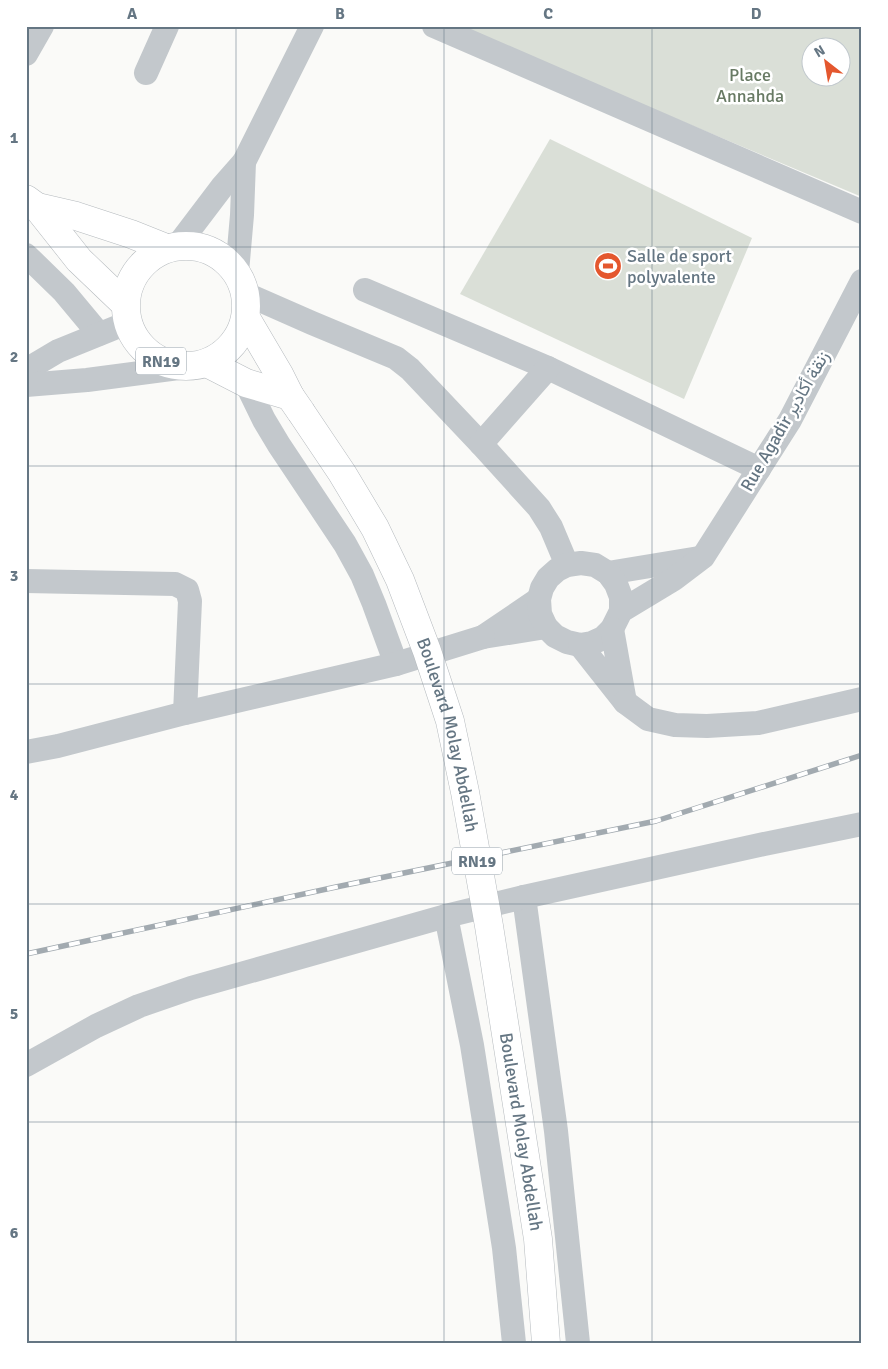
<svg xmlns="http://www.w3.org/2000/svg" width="888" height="1369" viewBox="0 0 888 1369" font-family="Signika,Vazirmatn,sans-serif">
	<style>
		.green { fill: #dadfd7; fill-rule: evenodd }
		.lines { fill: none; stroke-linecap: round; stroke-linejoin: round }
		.major-casing { stroke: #b5babe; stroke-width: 29 }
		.minor { stroke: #c3c8cc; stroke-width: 24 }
		.major { stroke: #fff; stroke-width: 28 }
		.rail-casing { stroke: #a2aab0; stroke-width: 5.5 }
		.rail { stroke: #fff; stroke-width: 4; stroke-dasharray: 11; stroke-linecap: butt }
		.major-bridge-casing { stroke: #b5babe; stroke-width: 29; stroke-linecap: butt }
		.major-bridge { stroke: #fff; stroke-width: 28 }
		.grid { fill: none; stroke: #657683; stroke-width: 1; stroke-opacity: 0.55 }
		.labels { text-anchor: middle; stroke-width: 5; stroke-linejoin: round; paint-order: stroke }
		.shield { fill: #fff; stroke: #939fa8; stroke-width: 1 }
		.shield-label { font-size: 16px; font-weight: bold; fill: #657683 }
		.park-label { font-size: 18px; fill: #687a64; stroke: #fff }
		.poi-label { font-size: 18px; fill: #657683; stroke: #fff; text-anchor: start }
		.street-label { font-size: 18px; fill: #657683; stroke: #fff }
		.neatline { fill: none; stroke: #657683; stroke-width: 2 }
		.grid-label { font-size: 16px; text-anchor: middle; font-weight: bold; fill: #657683 }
	</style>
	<rect width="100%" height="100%" fill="#fafaf8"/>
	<!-- green -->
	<g class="green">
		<path d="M456,26H862V197ZM810,48H840V78H810Z"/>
		<polygon points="550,139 752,238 684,399 460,294"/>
	</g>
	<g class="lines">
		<!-- major casing -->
		<g class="major-casing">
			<g id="major">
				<polyline points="26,199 37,207 79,260 125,304"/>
				<polyline points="37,207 76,216 131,234 166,248"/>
				<circle cx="186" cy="306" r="60"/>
				<polyline points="246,318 279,374 290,396 301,412"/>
				<polyline points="207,363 246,383 290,396"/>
			</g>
		</g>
		<!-- minor -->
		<g class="minor">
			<polyline points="434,26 862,212"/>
			<polyline points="26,54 42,26"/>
			<polyline points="146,73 167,26"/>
			<polyline points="178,245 222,187 244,162 312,26"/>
			<polyline points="26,255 64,292 99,334"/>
			<polyline points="237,272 242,215 244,162"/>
			<polyline points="365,290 548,368 759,469"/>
			<polyline points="246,294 312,323 396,358 410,369 481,444 539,508 551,527 567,565"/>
			<polyline points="26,370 58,351 127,323"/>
			<polyline points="246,383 264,420 279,445 345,544 362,575 374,604 396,664"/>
			<polyline points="26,385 87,380 186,367"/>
			<polyline points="481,444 548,368"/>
			<polyline points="608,573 699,558"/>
			<polyline points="26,581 175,584 187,590 190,601 185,713"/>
			<polyline points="539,599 483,637 546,627"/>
			<polyline points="621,611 621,597 616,584 608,573 595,565 581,563 567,565 557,570 548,578 542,588 539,599 540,614 546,627 555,636 567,642 580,645 592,643 603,638 612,629 621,611 674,579 703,557 790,420 862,281"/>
			<polyline points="580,645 625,702 612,629"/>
			<polyline points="625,702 648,719 675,725 707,726 758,723 862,699"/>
			<polyline points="26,752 58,746 185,713 396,664 483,637"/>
			<polyline points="524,897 556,1131 578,1343"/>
			<polyline points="446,916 472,1045 504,1248 514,1343"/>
			<polyline points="26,1065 96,1026 139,1006 191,988 446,916 524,897 764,844 862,824"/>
		</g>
		<!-- major -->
		<use href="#major" class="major"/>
		<!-- rail casing -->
		<g class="rail-casing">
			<polyline id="rail" points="26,954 336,887 656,821 862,755"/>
		</g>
		<!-- rail -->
		<use href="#rail" class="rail"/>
		<!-- major-bridge casing -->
		<g class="major-bridge-casing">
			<g id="major-bridge">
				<path id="s1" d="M301,412L342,473L375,528L400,580L427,651L450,721L465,792L489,926L538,1239L546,1343"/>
			</g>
		</g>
		<!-- major-bridge -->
		<use href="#major-bridge" class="major-bridge"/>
	</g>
	<!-- grid -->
	<path class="grid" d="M236,26V1343M444,26V1343M652,26V1343M26,247H862M26,466H862M26,684H862M26,904H862M26,1122H862"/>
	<!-- icons -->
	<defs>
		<g id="stadium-disc" transform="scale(1.4375)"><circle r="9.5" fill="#e4572e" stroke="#fff"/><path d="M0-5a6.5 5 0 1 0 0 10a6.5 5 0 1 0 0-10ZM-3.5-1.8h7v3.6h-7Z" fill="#fff"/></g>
	</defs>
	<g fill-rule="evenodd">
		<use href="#stadium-disc" x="608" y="266"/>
	</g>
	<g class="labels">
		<!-- shield labels -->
		<g class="shield">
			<rect x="136" y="347.5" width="50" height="27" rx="4"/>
			<rect x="452" y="847.5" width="50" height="27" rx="4"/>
		</g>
		<g class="shield-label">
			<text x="161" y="367">RN19</text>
			<text x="477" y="867">RN19</text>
		</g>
		<!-- park labels -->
		<g class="park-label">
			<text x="750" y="81">Place<tspan x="750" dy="21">Annahda</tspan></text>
		</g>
		<!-- poi labels -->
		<g class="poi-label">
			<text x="627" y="262">Salle de sport<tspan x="627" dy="21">polyvalente</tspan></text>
		</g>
		<!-- street labels -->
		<g class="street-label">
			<text transform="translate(785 421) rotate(-60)" y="6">Rue Agadir زنقة أكادير</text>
			<text dy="6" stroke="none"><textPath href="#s1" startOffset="358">Boulevard Molay Abdellah</textPath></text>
			<text dy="6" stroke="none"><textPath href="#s1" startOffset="762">Boulevard Molay Abdellah</textPath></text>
		</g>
	</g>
	<!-- border -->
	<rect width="888" height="1369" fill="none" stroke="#ffffff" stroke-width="55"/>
	<!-- north arrow -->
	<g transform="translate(826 62) rotate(329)"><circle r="24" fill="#ffffff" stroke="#c1c8cd"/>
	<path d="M0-4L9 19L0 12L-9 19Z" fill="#e4572e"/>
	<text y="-8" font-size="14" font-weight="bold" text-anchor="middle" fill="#657683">N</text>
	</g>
	<rect x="28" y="28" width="832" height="1314" class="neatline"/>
	<g class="grid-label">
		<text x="132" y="19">A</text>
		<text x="340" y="19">B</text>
		<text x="548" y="19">C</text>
		<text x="756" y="19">D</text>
		<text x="14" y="143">1</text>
		<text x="14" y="362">2</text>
		<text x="14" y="581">3</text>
		<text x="14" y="800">4</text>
		<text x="14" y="1019">5</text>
		<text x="14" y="1238">6</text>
	</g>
</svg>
